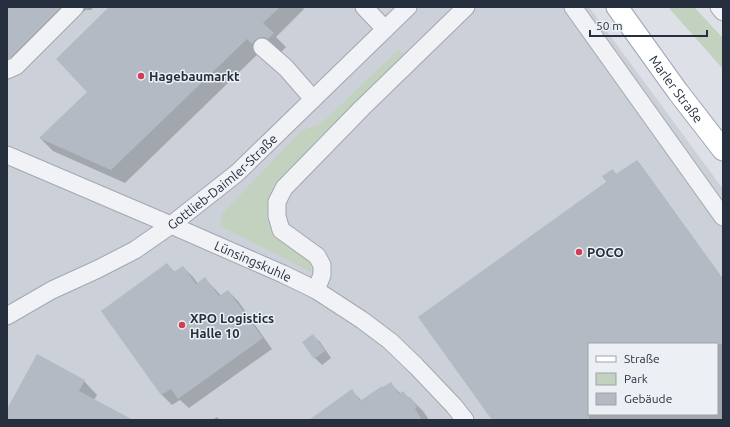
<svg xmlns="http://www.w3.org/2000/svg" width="730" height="427" viewBox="0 0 730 427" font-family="Ubuntu,sans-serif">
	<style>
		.built { fill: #cbd0d9; fill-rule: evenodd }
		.green { fill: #c3d2be }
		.shadow { fill: #0003; fill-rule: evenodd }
		.building { fill: #b4bac4 }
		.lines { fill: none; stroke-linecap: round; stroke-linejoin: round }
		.minor-casing { stroke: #a2a8b1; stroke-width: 19 }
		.major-casing { stroke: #9ca6b3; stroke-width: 23 }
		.minor { stroke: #f0f2f6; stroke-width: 17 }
		.major { stroke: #fff; stroke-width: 21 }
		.poi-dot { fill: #d13d55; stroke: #ecf0f5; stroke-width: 1.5 }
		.labels { text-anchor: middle; stroke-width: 3; stroke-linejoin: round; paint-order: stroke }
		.poi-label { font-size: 13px; font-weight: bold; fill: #262f3e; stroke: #ecf0f5; text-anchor: start }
		.street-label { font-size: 13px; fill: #262f3e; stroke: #ecf0f5 }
	</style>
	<rect width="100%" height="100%" fill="#dde1e7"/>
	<!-- built -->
	<path class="built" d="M7,7H589L723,189V420H7ZM589,344H717V414H589Z"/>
	<!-- green -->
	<g class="green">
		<polygon points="668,7 694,7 723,38 723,69"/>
		<polygon points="398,50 404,54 328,129 272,187 266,217 275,234 311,263 311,272 221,226 222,214 301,131 322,123"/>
	</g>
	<!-- shadow -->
	<g class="shadow">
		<polygon points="7,7 94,7 91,10 86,10 81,13 23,71 7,54"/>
		<polygon points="111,7 302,7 304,9 276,37 286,47 281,52 278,50 261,51 125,183 53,151 40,138 89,92"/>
		<path d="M637,161L640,164L723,279V420H493L612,170L617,175ZM589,344H717V414H589Z"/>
		<polygon points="167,265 175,272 183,267 193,277 198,284 205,279 215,289 221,296 228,291 238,301 272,349 189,408 180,400 172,405 162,395 102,311"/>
		<polygon points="312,335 320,342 331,358 322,365 315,358"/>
		<polygon points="84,381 97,395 94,400 128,420 7,420 7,412"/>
		<polygon points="391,384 401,394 410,398 423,411 429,420 311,420 351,390 362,401"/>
		<polygon points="217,417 220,420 212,420"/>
	</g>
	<!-- building -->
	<g class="building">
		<polygon points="7,7 61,7 10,58 7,59"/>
		<polygon points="109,7 280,7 263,23 274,33 268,39 264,37 258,38 255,40 252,44 247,39 111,170 39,138 87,92 56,59"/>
		<polygon points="637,160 723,279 723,344 589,344 589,420 492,420 418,317 606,182 602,176 613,169 616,174"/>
		<polygon points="167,263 174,272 183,266 196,284 205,277 219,296 228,290 263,338 178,399 171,389 161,395 101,311"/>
		<polygon points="313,334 325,351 314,359 302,342"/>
		<polygon points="37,354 85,380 79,391 133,420 7,420 7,409"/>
		<polygon points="391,382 399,394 403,391 409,398 410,397 417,407 415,409 422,420 309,420 352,389 360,401 382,386 383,387"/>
	</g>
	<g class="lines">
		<!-- minor casing -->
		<g class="minor-casing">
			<g id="minor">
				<polyline points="364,7 385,29"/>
				<polyline points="573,7 723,217"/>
				<polyline points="719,7 723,12"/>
				<polyline points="262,47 286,68 313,99"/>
				<polyline points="7,70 16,66 75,7"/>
				<path id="s1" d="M7,155L171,225L283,274L316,290L362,320L390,341L416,366L454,406L465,420"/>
				<polyline points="316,290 322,275 322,265 317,256 281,230 277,216 277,202 284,188 362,108 466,7"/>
				<path id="s2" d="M7,316L52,290L98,269L135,250L171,225L237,173L408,7"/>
			</g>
		</g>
		<!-- major casing -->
		<g class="major-casing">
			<g id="major">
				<path id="s3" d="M617,7L678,92L723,150"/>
			</g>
		</g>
		<!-- minor -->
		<use href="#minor" class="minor"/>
		<!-- major -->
		<use href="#major" class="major"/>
	</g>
	<!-- markers -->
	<g class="poi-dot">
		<circle cx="141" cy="76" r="4"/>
		<circle cx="579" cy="252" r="4"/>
		<circle cx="182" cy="325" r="4"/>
	</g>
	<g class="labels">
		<!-- poi labels -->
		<g class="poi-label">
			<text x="149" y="81">Hagebaumarkt</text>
			<text x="587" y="257">POCO</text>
			<text x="190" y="323">XPO Logistics<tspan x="190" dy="15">Halle 10</tspan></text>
		</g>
		<!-- street labels -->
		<g class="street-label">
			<text dy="5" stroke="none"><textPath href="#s3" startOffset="101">Marler Straße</textPath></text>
			<text dy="5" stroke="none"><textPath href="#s2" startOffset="255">Gottlieb-Daimler-Straße</textPath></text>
			<text dy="5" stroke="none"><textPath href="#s1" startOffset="268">Lünsingskuhle</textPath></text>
		</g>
	</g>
	<!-- border -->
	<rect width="730" height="427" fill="none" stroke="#262f3e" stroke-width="16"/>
	<!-- legend -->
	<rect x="588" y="343" width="130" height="72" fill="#ecf0f5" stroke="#9da3ac"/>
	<rect x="596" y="356" width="20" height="6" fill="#ffffff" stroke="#9da3ac"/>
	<text x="624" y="363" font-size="12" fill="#262f3e">Straße</text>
	<rect x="596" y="373" width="20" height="12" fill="#c3d2be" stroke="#9da3ac"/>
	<text x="624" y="383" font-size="12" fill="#262f3e">Park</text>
	<rect x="596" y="393" width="20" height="12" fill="#b4bac4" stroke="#9da3ac"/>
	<text x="624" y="403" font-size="12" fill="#262f3e">Gebäude</text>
	<!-- scale -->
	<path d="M590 30v6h117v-6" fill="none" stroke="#262f3e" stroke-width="2"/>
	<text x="596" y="30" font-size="12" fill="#262f3e" stroke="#ecf0f5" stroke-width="3" paint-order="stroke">50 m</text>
</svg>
